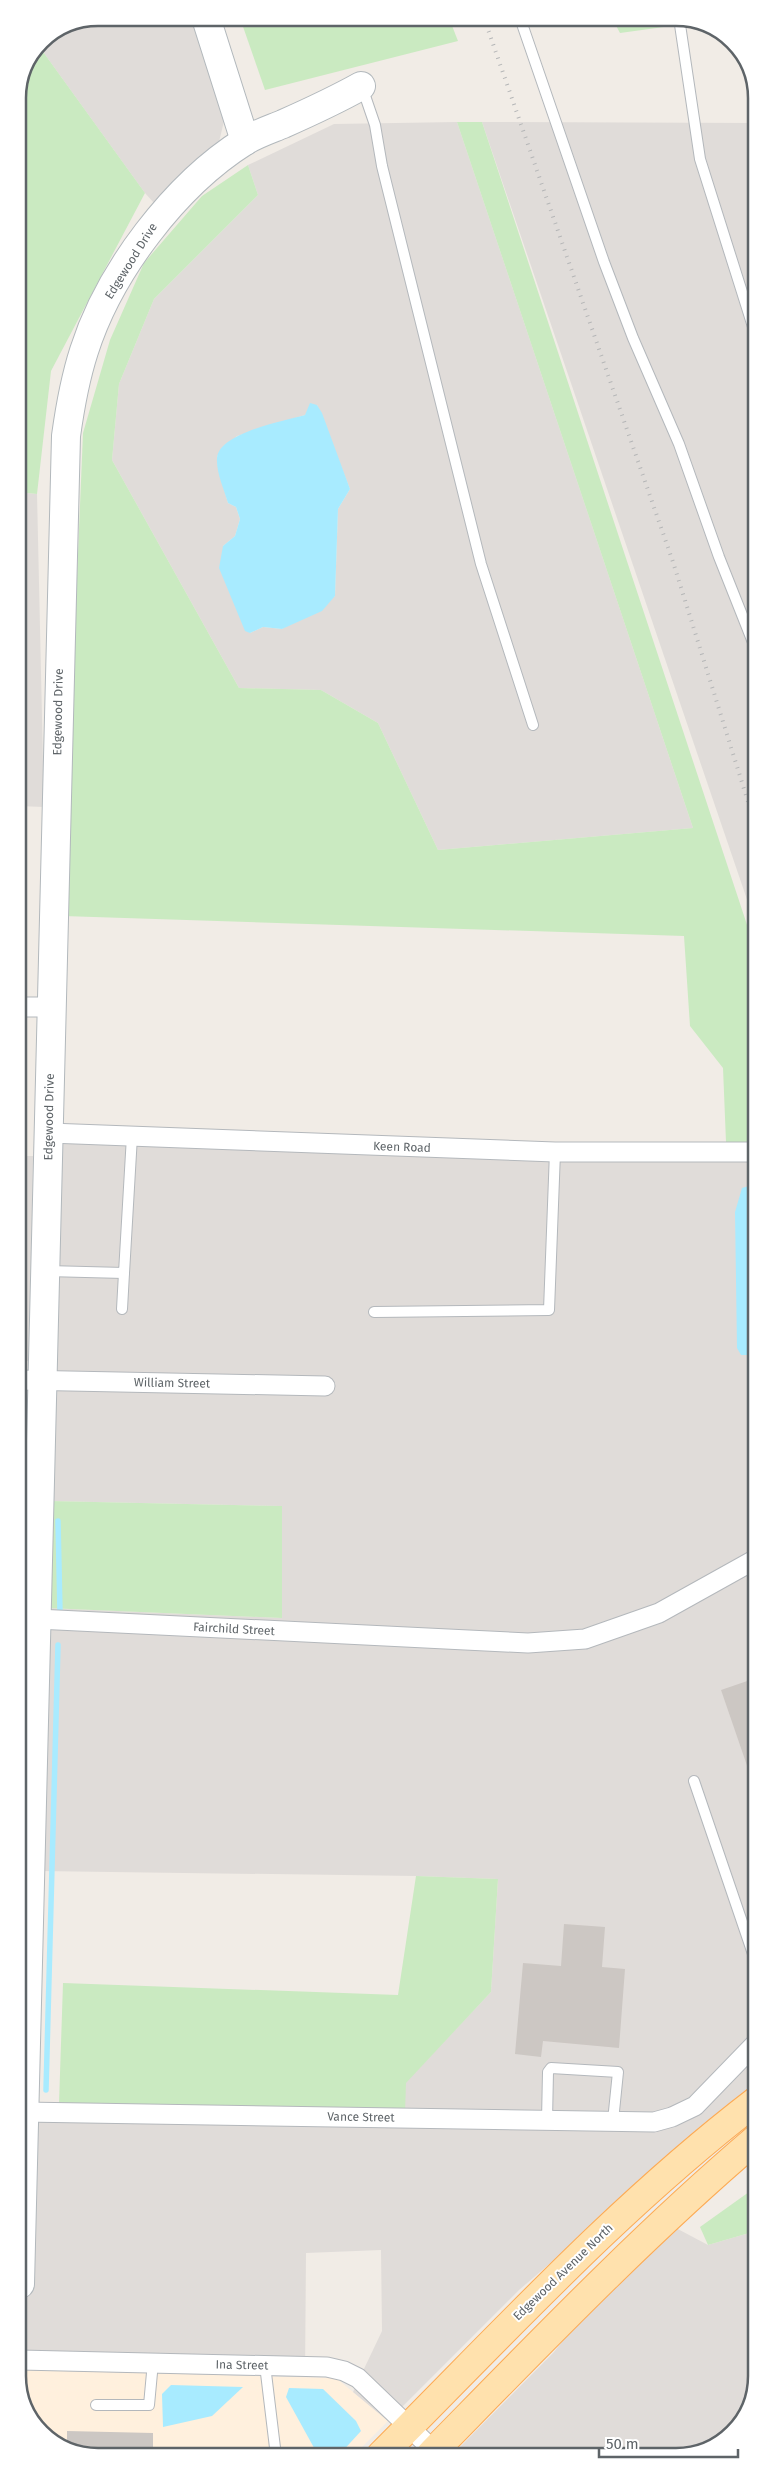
<svg xmlns="http://www.w3.org/2000/svg" width="774" height="2474" viewBox="0 0 774 2474" font-family="'Fira Sans',sans-serif">
	<style>
		.commercial { fill: #fff0dd }
		.industrial { fill: #e0dcd9; fill-rule: evenodd }
		.green { fill: #caeac1 }
		.water { fill: #a8ebff }
		.lines { fill: none; stroke-linecap: round; stroke-linejoin: round }
		.stream { stroke: #a8ebff; stroke-width: 5.5 }
		.building { fill: #ccc7c3 }
		.lane-casing { stroke: #b4b8bc; stroke-width: 12 }
		.street-casing { stroke: #b4b8bc; stroke-width: 21 }
		.secondary-casing { stroke: #b2b8bc; stroke-width: 30 }
		.primary-casing { stroke: #fdaa53; stroke-width: 30 }
		.lane { stroke: #fff; stroke-width: 10 }
		.street { stroke: #fff; stroke-width: 19 }
		.secondary { stroke: #fff; stroke-width: 28 }
		.primary { stroke: #ffe1ad; stroke-width: 28 }
		.rail { stroke: #b5b6b7; stroke-width: 4; stroke-dasharray: 1 6; stroke-linecap: butt }
		.labels { text-anchor: middle; stroke-width: 4; stroke-linejoin: round; paint-order: stroke }
		.street-label { font-size: 12px; fill: #5e6468; stroke: #fff }
		.rim { fill: none; stroke: #5e6468; stroke-width: 2.5 }
	</style>
	<rect width="100%" height="100%" fill="#f1ece6"/>
	<!-- commercial -->
	<polygon class="commercial" points="24,2370 336,2378 388,2421 354,2455 93,2456 45,2437 24,2403"/>
	<!-- industrial -->
	<g class="industrial">
		<polygon points="98,18 191,18 224,121 219,142 155,204 145,193 41,49 80,25"/>
		<path d="M457,122L693,828L438,850L378,723L321,690L239,688L112,460L119,384L154,299L258,195L248,165L334,124ZM317,405L350,489L338,509L335,596L282,629L263,627L250,633L223,546L235,536L240,519L236,507L228,503L218,468L217,456L237,436L305,415Z"/>
		<polygon points="482,122 754,123 755,923"/>
		<polygon points="18,492 37,494 44,807 18,806"/>
		<polygon points="56,1142 725,1158 726,1142 755,1143 756,2086 519,2290 388,2421 353,2392 382,2331 381,2250 306,2253 305,2377 24,2370 33,2103 59,2104 405,2083 491,1992 498,1879 416,1876 39,1871 47,1608 282,1618 282,1506 49,1501"/>
		<polygon points="19,1156 33,1156 29,1361 19,1361"/>
		<polygon points="674,2227 708,2245 756,2231 756,2376 740,2425 696,2454 452,2455 554,2352 579,2320"/>
	</g>
	<!-- green -->
	<g class="green">
		<polygon points="240,18 449,18 458,41 265,90"/>
		<polygon points="612,18 681,18 693,23 620,33"/>
		<polygon points="80,25 41,49 145,193 51,371 37,494 18,492 18,93 41,41"/>
		<polygon points="457,122 482,122 755,949 755,1143 726,1142 723,1068 690,1026 684,936 63,916 83,433 110,340 144,263 202,196 248,165 258,195 154,299 119,384 112,460 239,688 321,690 378,723 438,850 693,828"/>
		<polygon points="19,1025 23,1025 26,1076 19,1076"/>
		<polygon points="49,1501 282,1506 282,1618 47,1608"/>
		<polygon points="416,1876 498,1879 491,1992 406,2083 405,2113 59,2104 63,1983 398,1995"/>
		<polygon points="756,2187 756,2231 708,2245 700,2227"/>
	</g>
	<!-- water -->
	<g class="water">
		<path d="M310,403L317,405L322,413L350,489L338,509L335,596L322,611L282,629L263,627L250,633L245,631L219,568L223,546L235,536L240,519L236,507L228,503C224,489 216,472 217,458C219,433 284,421 305,415Z"/>
		<polygon points="749,1186 755,1188 755,1355 741,1355 737,1348 735,1212 742,1188"/>
		<polygon points="171,2385 243,2387 212,2416 163,2427 162,2394"/>
		<polygon points="289,2388 323,2389 356,2421 361,2431 339,2455 318,2455 286,2397"/>
	</g>
	<g class="lines">
		<!-- stream -->
		<g class="stream">
			<polyline points="58,1521 60,1612"/>
			<polyline points="46,2090 58,1645"/>
		</g>
	</g>
	<!-- building -->
	<g class="building">
		<polygon points="756,1678 756,1783 753,1783 721,1690"/>
		<polygon points="564,1924 605,1927 602,1967 625,1969 619,2048 543,2041 541,2057 515,2054 523,1963 561,1966"/>
		<polygon points="67,2431 153,2433 153,2456 93,2456 67,2446"/>
	</g>
	<g class="lines">
		<!-- lane casing -->
		<g class="lane-casing">
			<g id="lane">
				<polyline points="520,18 604,262 633,338 679,444 719,557 754,645"/>
				<polyline points="679,18 700,159 754,330"/>
				<polyline points="362,87 375,125 382,166 481,564 533,725"/>
				<polyline points="47,1271 124,1273 132,1136"/>
				<polyline points="122,1309 124,1273"/>
				<polyline points="374,1312 549,1310 555,1152"/>
				<polyline points="694,1781 753,1954"/>
				<polyline points="547,2120 548,2072 551,2068 618,2072 613,2121"/>
				<polyline points="265,2365 276,2456"/>
				<polyline points="96,2405 149,2405 153,2362"/>
			</g>
		</g>
		<!-- street casing -->
		<g class="street-casing">
			<g id="street">
				<polyline points="19,1007 51,1007"/>
				<polyline points="49,1133 555,1152 755,1152"/>
				<polyline points="19,1380 325,1386"/>
				<polyline points="37,1619 528,1643 585,1639 659,1613 756,1559"/>
				<polyline points="23,2112 654,2122 672,2117 695,2106 756,2043"/>
				<polyline points="20,2360 327,2367 344,2371 358,2378 434,2451"/>
			</g>
		</g>
		<!-- secondary casing -->
		<g class="secondary-casing">
			<g id="secondary">
				<polyline points="206,18 245,141"/>
				<path d="M20,2284L66,436C70,407 75,379 84,351C109,272 175,185 245,141C256,134 271,129 283,124C310,112 336,100 361,86"/>
			</g>
		</g>
		<!-- primary casing -->
		<g class="primary-casing">
			<g id="primary">
				<path d="M381,2455C503,2333 619,2206 756,2101"/>
				<path d="M430,2455C536,2347 641,2237 756,2139"/>
			</g>
		</g>
		<!-- lane -->
		<use href="#lane" class="lane"/>
		<!-- street -->
		<use href="#street" class="street"/>
		<!-- secondary -->
		<use href="#secondary" class="secondary"/>
		<!-- primary -->
		<use href="#primary" class="primary"/>
		<!-- rail -->
		<polyline class="rail" points="484,18 673,562 755,824"/>
	</g>
	<g class="labels">
		<!-- street labels -->
		<g class="street-label">
			<text transform="translate(131 261) rotate(-58)" y="4">Edgewood Drive</text>
			<text transform="translate(58 712) rotate(-89)" y="4">Edgewood Drive</text>
			<text transform="translate(49 1117) rotate(-89)" y="4">Edgewood Drive</text>
			<text transform="translate(402 1147) rotate(2)" y="4">Keen Road</text>
			<text transform="translate(172 1383) rotate(1)" y="4">William Street</text>
			<text transform="translate(234 1629) rotate(3)" y="4">Fairchild Street</text>
			<text transform="translate(361 2117) rotate(1)" y="4">Vance Street</text>
			<text transform="translate(563 2272) rotate(-44)" y="4">Edgewood Avenue North</text>
			<text transform="translate(242 2365) rotate(1)" y="4">Ina Street</text>
		</g>
	</g>
	<!-- crop -->
	<path d="M0 0H774V2474H0ZM98 26H676A72 72 0 0 1 748 98V2376A72 72 0 0 1 676 2448H98A72 72 0 0 1 26 2376V98A72 72 0 0 1 98 26Z" fill="#fff" fill-rule="evenodd"/>
	<path class="rim" d="M98 26H676A72 72 0 0 1 748 98V2376A72 72 0 0 1 676 2448H98A72 72 0 0 1 26 2376V98A72 72 0 0 1 98 26Z"/>
	<!-- scale -->
	<path d="M599 2449v8h139v-8" fill="none" stroke="#5e6468" stroke-width="2.5"/>
	<text x="606" y="2449" font-size="15" fill="#5e6468" stroke="#ffffff" stroke-width="4" paint-order="stroke">50 m</text>
</svg>
